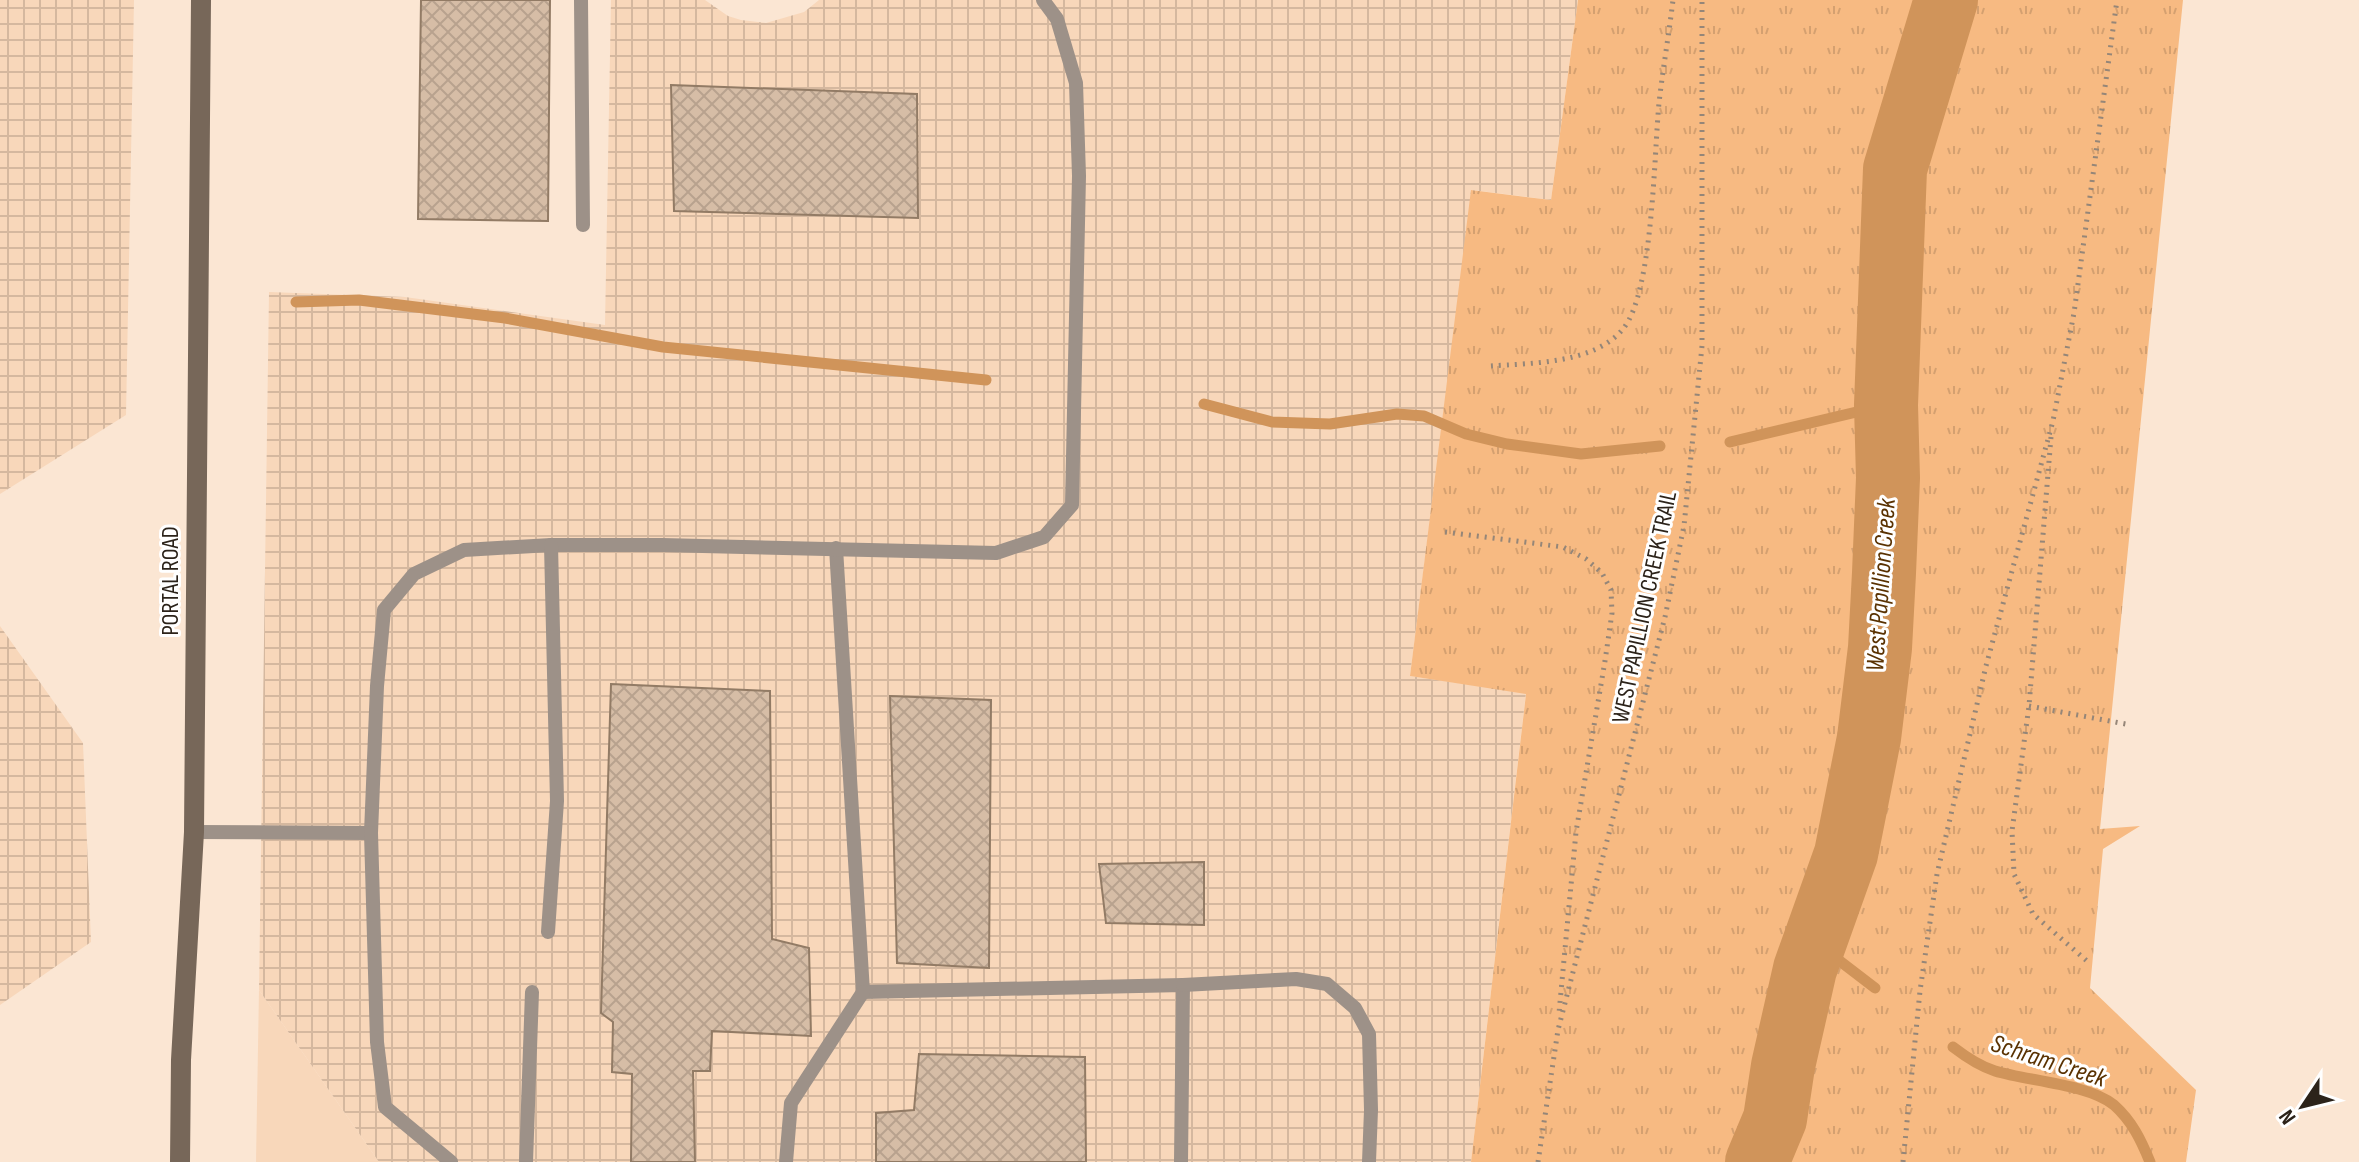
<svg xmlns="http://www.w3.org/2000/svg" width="2359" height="1162" viewBox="0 0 2359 1162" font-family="'Sofia Sans Condensed',sans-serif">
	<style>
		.built { fill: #f8d7ba }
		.industrial { fill: url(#industrial-grid) }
		.grass { fill: url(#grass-tufts) }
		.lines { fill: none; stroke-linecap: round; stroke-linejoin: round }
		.stream { stroke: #d0945a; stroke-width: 11 }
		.river { stroke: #d0945a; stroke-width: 64 }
		.building { fill: url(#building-cross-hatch); stroke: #927b65; stroke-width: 2 }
		.path { stroke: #958678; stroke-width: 5; stroke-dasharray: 2 6; stroke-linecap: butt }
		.lane { stroke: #9d9188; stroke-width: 14 }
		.secondary { stroke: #776759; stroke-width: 20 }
		.labels { text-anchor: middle; stroke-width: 6; stroke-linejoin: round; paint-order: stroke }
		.street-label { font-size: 24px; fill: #2c231a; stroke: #fff }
		.water-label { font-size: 26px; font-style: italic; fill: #5a3202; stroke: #fff }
	</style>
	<defs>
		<pattern id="industrial-grid" width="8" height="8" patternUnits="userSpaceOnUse" patternTransform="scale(2)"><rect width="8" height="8" fill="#f8d7ba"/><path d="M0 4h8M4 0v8" fill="none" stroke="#d5b89f"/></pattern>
		<pattern id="grass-tufts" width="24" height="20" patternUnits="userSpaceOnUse" patternTransform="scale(2)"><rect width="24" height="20" fill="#f7ba82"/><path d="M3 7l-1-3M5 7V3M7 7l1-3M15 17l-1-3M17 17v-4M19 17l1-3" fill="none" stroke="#d4a070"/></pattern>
		<pattern id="building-cross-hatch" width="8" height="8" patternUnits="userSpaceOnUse" patternTransform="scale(2)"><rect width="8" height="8" fill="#d6bda6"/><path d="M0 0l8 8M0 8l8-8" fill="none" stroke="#b8a28e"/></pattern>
	</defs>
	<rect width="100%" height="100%" fill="#fbe6d3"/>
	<!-- built -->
	<polygon class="built" points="259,990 379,1162 256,1162"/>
	<!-- industrial -->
	<g class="industrial">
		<polygon points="0,0 134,0 126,415 0,494"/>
		<polygon points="611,0 705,0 728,16 741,20 766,23 804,12 819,0 1578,0 1551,200 1472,190 1410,676 1526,693 1471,1162 379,1162 259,990 269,292 405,297 605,325"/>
		<polygon points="0,626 83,743 91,942 0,1005"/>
	</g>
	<!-- grass -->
	<polygon class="grass" points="1578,0 2183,0 2100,829 2140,826 2103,849 2090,988 2196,1090 2186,1162 1471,1162 1526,694 1410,676 1471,190 1551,200"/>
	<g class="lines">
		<!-- stream -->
		<g class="stream">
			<polyline points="296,302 359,300 505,318 663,347 986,380"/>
			<polyline points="1204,404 1272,422 1330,424 1397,414 1424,416 1466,434 1507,444 1581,454 1660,446"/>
			<polyline points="1730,442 1886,405"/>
			<polyline points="1815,942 1875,988"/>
			<path d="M1953,1047C1966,1057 1979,1066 1995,1071C2028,1081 2088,1084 2114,1105C2132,1121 2141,1140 2150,1162"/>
		</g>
		<!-- river -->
		<polyline class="river" points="1757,1162 1775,1119 1783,1066 1805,969 1846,854 1869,738 1880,648 1884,573 1888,478 1886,405 1895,169 1946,0"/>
	</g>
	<!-- building -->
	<g class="building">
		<polygon points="421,0 550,0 548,221 418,219"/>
		<polygon points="671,85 917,94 918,218 674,211"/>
		<polygon points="611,684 770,691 772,939 809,948 811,1036 712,1031 710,1071 693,1071 695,1162 631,1162 632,1074 612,1072 613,1022 601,1013"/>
		<polygon points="890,696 991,700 989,968 897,963"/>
		<polygon points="1204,862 1204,925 1106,923 1099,864"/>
		<polygon points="919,1054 1085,1057 1086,1162 876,1162 876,1113 914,1110"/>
	</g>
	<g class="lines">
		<!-- path -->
		<g class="path">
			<path d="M1491,366C1531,363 1594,364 1623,329C1653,293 1654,155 1659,103C1663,68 1669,34 1673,0"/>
			<polyline points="2051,437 2029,706 2012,831 2014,874 2033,914 2087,961"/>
			<polyline points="1445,532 1563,547 1586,559 1602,573 1611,590 1612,613 1605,661 1576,832 1559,1013"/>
			<polyline points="2029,706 2131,725"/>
			<polyline points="1538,1162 1558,1030 1665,617 1684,526 1702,346 1702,0"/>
			<polyline points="1903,1162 1920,991 1937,874 1986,666 2053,421 2074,313 2117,0"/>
		</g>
		<!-- lane -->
		<g class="lane">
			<polyline points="581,0 583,225"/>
			<polyline points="836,548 863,992 1183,985 1181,1162"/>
			<polyline points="194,832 371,833 377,686 384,610 414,574 464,550 551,545 662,545 996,553 1044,537 1072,505 1079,176 1076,83 1057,19 1043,0"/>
			<polyline points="371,833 377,1042 385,1107 451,1162"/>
			<polyline points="548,932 557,801 551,545"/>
			<polyline points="1183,985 1296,979 1327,984 1355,1008 1369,1034 1371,1110 1369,1162"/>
			<polyline points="526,1162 532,992"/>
			<polyline points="786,1162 791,1103 863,992"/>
		</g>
		<!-- secondary -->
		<polyline class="secondary" points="180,1162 181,1060 194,832 201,0"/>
	</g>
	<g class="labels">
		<!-- street labels -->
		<g class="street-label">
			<text transform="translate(170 581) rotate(-90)" y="8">PORTAL ROAD</text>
			<text transform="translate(1644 607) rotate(-78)" y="8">WEST PAPILLION CREEK TRAIL</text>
		</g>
		<!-- water labels -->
		<g class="water-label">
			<text transform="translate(1880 585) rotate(-86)" y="9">West Papillion Creek</text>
			<text transform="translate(2049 1060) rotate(18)" y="9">Schram Creek</text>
		</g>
	</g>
	<!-- north arrow -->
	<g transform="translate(2303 1106) rotate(235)" stroke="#ffffff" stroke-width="6" paint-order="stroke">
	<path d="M0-6L14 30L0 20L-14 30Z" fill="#2c231a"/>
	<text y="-12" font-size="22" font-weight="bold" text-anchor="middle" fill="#2c231a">N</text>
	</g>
</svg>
